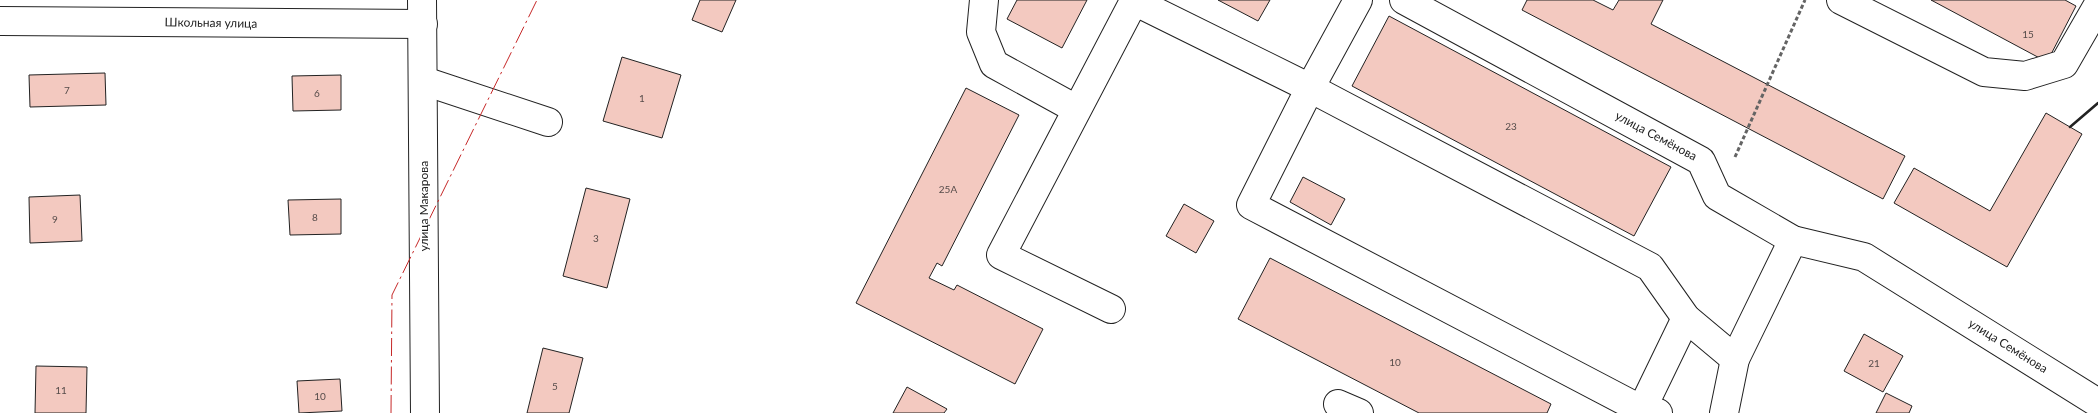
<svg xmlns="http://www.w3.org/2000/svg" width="2098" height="413" viewBox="0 0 2098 413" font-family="Lato,sans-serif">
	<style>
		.building { fill: #f3c9c0; stroke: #222 }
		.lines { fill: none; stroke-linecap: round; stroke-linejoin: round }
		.minor-casing { stroke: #222; stroke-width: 30 }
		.path { stroke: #646464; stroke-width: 3; stroke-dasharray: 4 2.5; stroke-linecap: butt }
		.minor { stroke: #fff; stroke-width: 28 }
		.wall { stroke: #222; stroke-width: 2.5 }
		.power { stroke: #c62828; stroke-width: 1; stroke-dasharray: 18 4 2.5 4; stroke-linecap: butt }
		.labels { text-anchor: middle; stroke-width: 4; stroke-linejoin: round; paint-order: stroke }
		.number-label { font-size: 10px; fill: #564c4a }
		.street-label { font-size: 12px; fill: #222; stroke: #fff }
	</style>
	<rect width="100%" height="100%" fill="#fff"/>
	<!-- building -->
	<g class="building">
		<polygon points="700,0 736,0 722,32 692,20"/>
		<polygon points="1017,0 1087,0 1062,48 1007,19"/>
		<polygon points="1218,0 1270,0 1258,21"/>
		<polygon points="1527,0 1593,0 1613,10 1619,0 1663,0 1651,24 1905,156 1883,199 1522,10"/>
		<polygon points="1931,0 2065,0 2076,6 2047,62"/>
		<polygon points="1389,16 1671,167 1634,236 1352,86"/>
		<polygon points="622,57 681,75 662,138 603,121"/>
		<polygon points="105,73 106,105 30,107 29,75"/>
		<polygon points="341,75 341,110 293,111 292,76"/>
		<polygon points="966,88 1019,115 942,266 937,263 929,278 954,290 957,285 1043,329 1015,384 856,303"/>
		<polygon points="2046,113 2082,134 2007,267 1894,203 1914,168 1990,211"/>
		<polygon points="1303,177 1345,199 1331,225 1290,202"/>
		<polygon points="586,188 630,199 607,288 563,276"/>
		<polygon points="80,195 82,241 30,243 29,197"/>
		<polygon points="341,199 341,234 290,235 288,200"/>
		<polygon points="1184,204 1214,221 1196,253 1166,236"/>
		<polygon points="1270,258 1551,404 1547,413 1419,413 1238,319"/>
		<polygon points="1864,334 1903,356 1883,392 1844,371"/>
		<polygon points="543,348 583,358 569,413 527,413"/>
		<polygon points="36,366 87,367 86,413 35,413"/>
		<polygon points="340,379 342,411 299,413 297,381"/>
		<polygon points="907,387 947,409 944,413 893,413"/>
		<polygon points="1886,393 1912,406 1909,413 1876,413"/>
	</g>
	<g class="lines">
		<!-- minor casing -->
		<g class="minor-casing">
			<g id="minor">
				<polyline points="422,0 425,413"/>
				<polyline points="984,0 981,32 994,64 1076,109"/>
				<polyline points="1358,0 1310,88 1251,205 1642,410 1658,413"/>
				<polyline points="1404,0 1701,161 1717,196 1793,240 1864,257 2098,403"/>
				<polyline points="1841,0 1984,72 2025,76 2064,64 2098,5"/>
				<polyline points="0,21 423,24"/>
				<polyline points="424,81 548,122"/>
				<polyline points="1111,309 1001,255 1134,1 1310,88 1650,267 1686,318 1735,359"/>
				<polyline points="1338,404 1359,413"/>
				<polyline points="1640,413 1686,318"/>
				<polyline points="1724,413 1735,359 1793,240"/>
			</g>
		</g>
		<!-- path -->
		<polyline class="path" points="1735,157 1805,0"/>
		<!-- minor -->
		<use href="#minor" class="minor"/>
		<!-- wall -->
		<polyline class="wall" points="2070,127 2098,103"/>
		<!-- power -->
		<polyline class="power" points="391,413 392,295 537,0"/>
	</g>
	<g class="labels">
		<!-- number labels -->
		<g class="number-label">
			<text x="2028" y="38">15</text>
			<text x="67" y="94">7</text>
			<text x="317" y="97">6</text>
			<text x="642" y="102">1</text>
			<text x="1511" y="130">23</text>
			<text x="948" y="193">25А</text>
			<text x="315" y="221">8</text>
			<text x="55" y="223">9</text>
			<text x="596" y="242">3</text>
			<text x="1395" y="366">10</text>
			<text x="1874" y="367">21</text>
			<text x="555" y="390">5</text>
			<text x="61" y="394">11</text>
			<text x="320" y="400">10</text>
		</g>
		<!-- street labels -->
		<g class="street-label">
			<text transform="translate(211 23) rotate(1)" y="4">Школьная улица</text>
			<text transform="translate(1656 136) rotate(28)" y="4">улица Семёнова</text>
			<text transform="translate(424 206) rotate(-90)" y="4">улица Макарова</text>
			<text transform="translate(2008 346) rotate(32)" y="4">улица Семёнова</text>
		</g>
	</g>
</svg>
